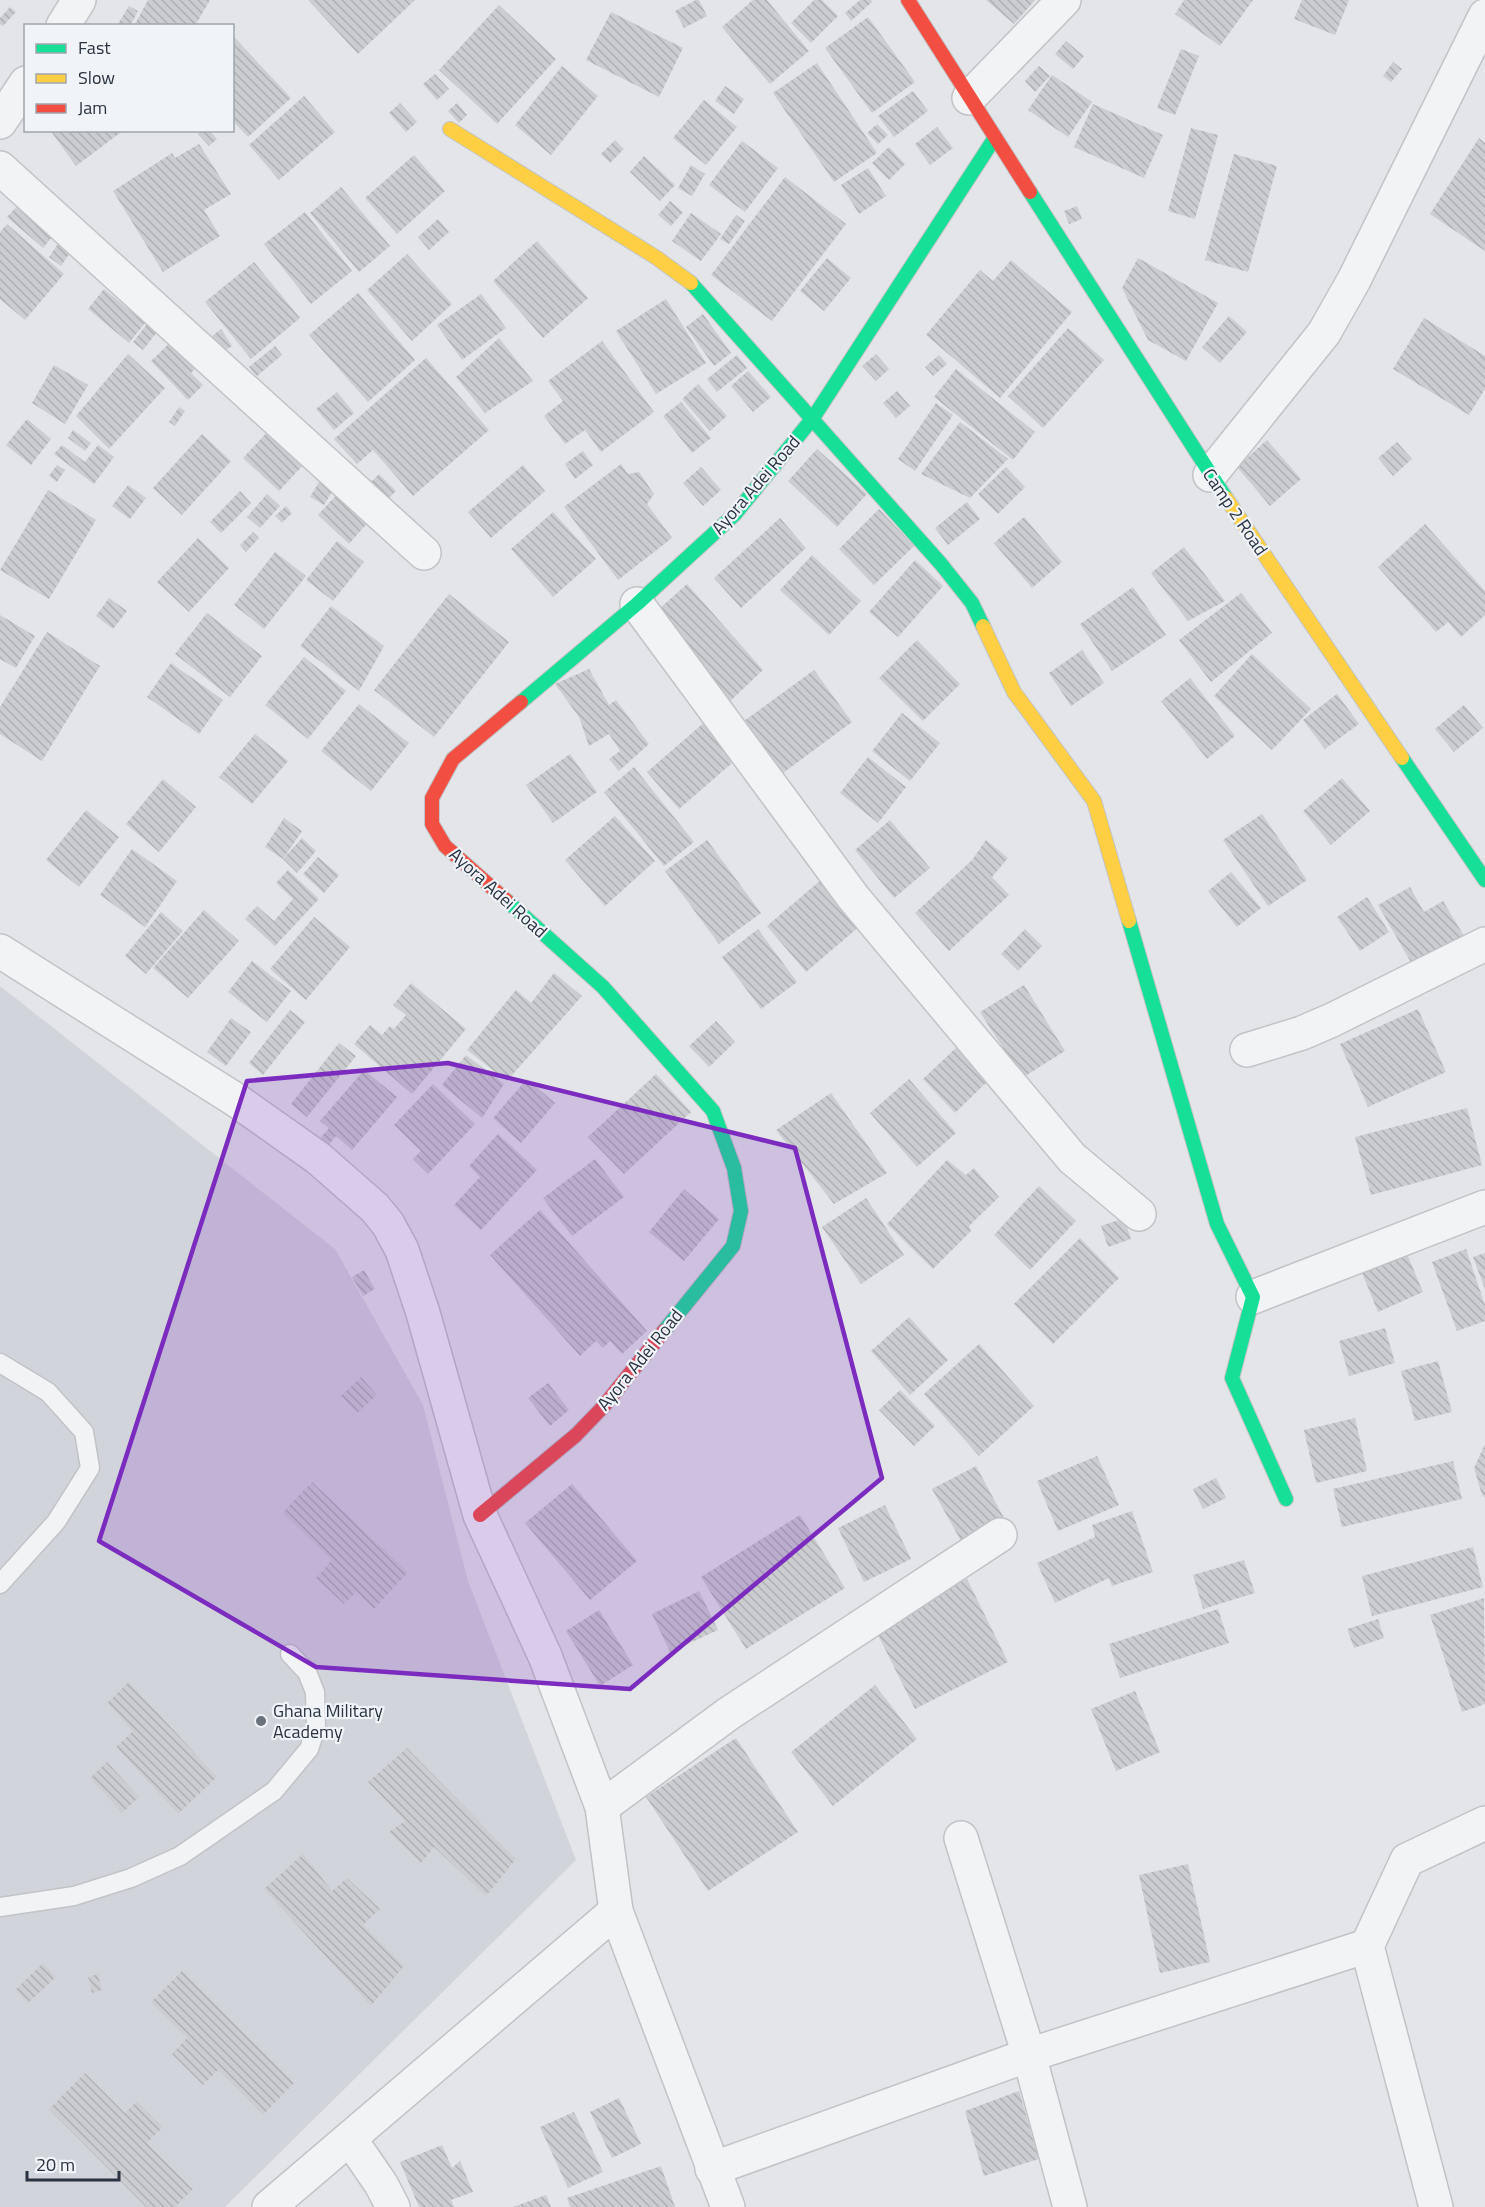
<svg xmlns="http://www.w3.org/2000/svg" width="1485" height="2207" viewBox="0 0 1485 2207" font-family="'Titillium Web',sans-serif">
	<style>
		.built { fill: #d1d5db }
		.building { fill: url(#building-back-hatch) }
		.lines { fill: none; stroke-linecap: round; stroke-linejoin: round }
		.lane-casing { stroke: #c1c3c6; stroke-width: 21 }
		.street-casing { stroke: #c1c3c6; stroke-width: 36 }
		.fast-casing { stroke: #c1c3c6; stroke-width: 16 }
		.slow-casing { stroke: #c1c3c6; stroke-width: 16 }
		.jam-casing { stroke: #c1c3c6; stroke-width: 16 }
		.lane { stroke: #f2f3f5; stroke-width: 18 }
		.street { stroke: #f2f3f5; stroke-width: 33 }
		.fast { stroke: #16e098; stroke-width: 14 }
		.slow { stroke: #ffcf43; stroke-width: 14 }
		.jam { stroke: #f24e42; stroke-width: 14 }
		.marked { fill: #7b2cbf; fill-opacity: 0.2; stroke: #7b2cbf; stroke-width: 4.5; stroke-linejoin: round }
		.poi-dot { fill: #6a717b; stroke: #f0f3f7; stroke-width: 2 }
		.labels { text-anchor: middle; stroke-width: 4.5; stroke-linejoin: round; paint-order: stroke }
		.street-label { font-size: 18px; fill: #293341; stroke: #f0f3f7 }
		.poi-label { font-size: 18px; fill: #293341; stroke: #f0f3f7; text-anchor: start }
	</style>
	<defs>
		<pattern id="building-back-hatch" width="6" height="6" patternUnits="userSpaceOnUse" patternTransform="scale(1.5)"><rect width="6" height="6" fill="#cbcdd0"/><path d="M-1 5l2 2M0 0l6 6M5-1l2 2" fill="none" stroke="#aeb0b4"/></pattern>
	</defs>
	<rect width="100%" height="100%" fill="#e3e5e8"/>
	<!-- built -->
	<polygon class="built" points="0,986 335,1249 423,1405 468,1581 576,1860 225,2207 0,2207"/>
	<!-- building -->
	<g class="building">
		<polygon points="148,0 210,0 195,26 134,26"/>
		<polygon points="308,0 415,0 358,54"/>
		<polygon points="696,0 699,0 707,16 684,28 675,11"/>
		<polygon points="753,0 767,0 809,51 770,84 722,27"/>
		<polygon points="814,0 822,0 838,16 811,43 791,23"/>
		<polygon points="860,0 871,0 872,2 851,21 845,13"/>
		<polygon points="986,0 1035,0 1014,24"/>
		<polygon points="1184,0 1253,0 1220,46 1175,14"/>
		<polygon points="1302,0 1349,0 1335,35 1294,19"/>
		<polygon points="499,5 556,59 497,124 439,70"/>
		<polygon points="129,6 138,11 130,26 120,26 118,24"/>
		<polygon points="10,7 16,12 3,26 0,24 0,18"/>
		<polygon points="611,12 683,48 659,97 586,60"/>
		<polygon points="868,17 915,82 872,113 825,48"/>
		<polygon points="234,37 291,98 248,137 232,120 232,38"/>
		<polygon points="1066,41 1084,56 1073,69 1055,54"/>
		<polygon points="1181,49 1199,56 1175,115 1157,108"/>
		<polygon points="1393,62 1402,69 1391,82 1383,76"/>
		<polygon points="817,63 877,153 834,182 773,93"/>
		<polygon points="562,66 598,96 551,155 515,125"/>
		<polygon points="1039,66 1050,76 1035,92 1025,81"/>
		<polygon points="435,74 449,89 437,100 423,84"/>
		<polygon points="1052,75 1092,102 1068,137 1028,110"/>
		<polygon points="725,86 744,99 734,114 715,101"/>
		<polygon points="913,91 928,111 894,137 878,116"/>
		<polygon points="304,96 335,132 279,180 249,145"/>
		<polygon points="704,100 737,127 706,165 673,138"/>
		<polygon points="400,103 417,122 406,132 389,113"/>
		<polygon points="457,103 467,115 459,123 448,111"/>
		<polygon points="1093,104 1163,135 1144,178 1074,147"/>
		<polygon points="877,124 888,135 878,144 867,133"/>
		<polygon points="937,127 953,148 930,165 915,144"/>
		<polygon points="1191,128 1218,135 1195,219 1168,211"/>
		<polygon points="50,130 124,130 76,166"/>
		<polygon points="202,130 209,130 217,139 209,146 198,134"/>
		<polygon points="1479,138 1485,143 1485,251 1430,214"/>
		<polygon points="615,140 624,149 610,163 601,154"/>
		<polygon points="742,141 778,168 745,212 709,185"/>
		<polygon points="199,144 231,194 204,210 220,236 163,272 113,191 172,153 175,158"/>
		<polygon points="889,147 905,164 889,180 872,163"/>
		<polygon points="1234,154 1277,166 1248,272 1205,260"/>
		<polygon points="414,155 445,191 397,234 365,198"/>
		<polygon points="644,156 675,185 660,201 630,172"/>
		<polygon points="691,165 705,174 692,196 678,188"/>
		<polygon points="868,168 886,196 859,214 841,185"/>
		<polygon points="785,177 846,224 772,321 711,275"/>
		<polygon points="341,187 390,246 359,272 310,213"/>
		<polygon points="22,201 57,231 43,248 7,217"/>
		<polygon points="670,201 683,212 671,226 658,215"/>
		<polygon points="1077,206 1082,219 1069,224 1064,211"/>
		<polygon points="305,212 352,271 311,304 264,244"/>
		<polygon points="691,213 721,234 701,261 672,241"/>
		<polygon points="736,215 745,221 729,244 720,239"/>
		<polygon points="438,219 449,232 429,250 418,237"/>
		<polygon points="7,224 64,274 25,320 0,299 0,232"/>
		<polygon points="66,232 78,241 61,266 49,257"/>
		<polygon points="537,241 588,298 543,338 493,281"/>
		<polygon points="407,254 452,304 412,341 367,290"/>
		<polygon points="827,258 851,278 824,311 800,291"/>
		<polygon points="1138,258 1218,303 1186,361 1148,340 1122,288"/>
		<polygon points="1011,260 1072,312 1000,398 926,335 980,270 993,281"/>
		<polygon points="254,262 300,318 251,359 205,302"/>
		<polygon points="104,289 145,323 129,343 88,309"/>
		<polygon points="358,293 415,360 368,402 309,335"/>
		<polygon points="481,294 506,328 462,360 437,325"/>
		<polygon points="666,299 706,363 656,394 616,331"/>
		<polygon points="703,314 731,353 714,366 686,327"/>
		<polygon points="1229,316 1247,332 1220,363 1202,347"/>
		<polygon points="1424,318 1485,356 1485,389 1469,415 1393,369"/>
		<polygon points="151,319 161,327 143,350 133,342"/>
		<polygon points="1068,328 1104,360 1043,428 1008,396"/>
		<polygon points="221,329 232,346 223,352 212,336"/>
		<polygon points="179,334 204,361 191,373 203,385 188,400 151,361"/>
		<polygon points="499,338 533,381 485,413 456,377"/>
		<polygon points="602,341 654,412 601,452 585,430 565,444 544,416 563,401 548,381"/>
		<polygon points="275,346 282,355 257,376 249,367"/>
		<polygon points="128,354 165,388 109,449 76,416"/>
		<polygon points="876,354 889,369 876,381 862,366"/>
		<polygon points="737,355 747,368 717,392 707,379"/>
		<polygon points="939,355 947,364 933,376 925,367"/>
		<polygon points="426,358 489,430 413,496 373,450 357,464 334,439"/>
		<polygon points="54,365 88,385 65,424 32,403"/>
		<polygon points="956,369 1035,432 1013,460 934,397"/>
		<polygon points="748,371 771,397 753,412 731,386"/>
		<polygon points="698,384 727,416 710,431 682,399"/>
		<polygon points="897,391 910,406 896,418 883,403"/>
		<polygon points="337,392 354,413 334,430 316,409"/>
		<polygon points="681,402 711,438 692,453 663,416"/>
		<polygon points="936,403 953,415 915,471 898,459"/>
		<polygon points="179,407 185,411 175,426 169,422"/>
		<polygon points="27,419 51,439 31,465 6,445"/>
		<polygon points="960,422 1008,459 970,498 921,474"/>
		<polygon points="270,429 306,462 279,491 243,458"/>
		<polygon points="73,430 91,443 85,451 68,438"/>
		<polygon points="202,434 231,461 182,515 153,488"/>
		<polygon points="1267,440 1301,479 1270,506 1237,467"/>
		<polygon points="1397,442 1412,459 1393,476 1378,458"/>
		<polygon points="62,445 85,462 98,445 114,457 94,484 54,454"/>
		<polygon points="817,449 867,494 837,527 788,481"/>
		<polygon points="583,451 593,465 575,479 565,464"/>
		<polygon points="621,464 628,474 639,472 654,494 647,504 672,538 618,580 564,507"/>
		<polygon points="57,465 65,470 57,482 49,476"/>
		<polygon points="523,465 545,491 491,538 468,512"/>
		<polygon points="701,467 721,490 703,506 683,483"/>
		<polygon points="1006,467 1025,487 998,514 978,494"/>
		<polygon points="379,474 396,491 385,502 368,485"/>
		<polygon points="319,482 333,490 324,505 310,497"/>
		<polygon points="128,485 146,498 130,519 112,506"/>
		<polygon points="48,490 96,520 49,599 0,570"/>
		<polygon points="240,491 251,503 221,533 210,522"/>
		<polygon points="340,491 371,519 349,544 318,515"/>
		<polygon points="267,494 280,506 260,528 247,517"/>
		<polygon points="967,502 980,519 948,545 935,528"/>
		<polygon points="286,506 292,513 282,523 275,516"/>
		<polygon points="879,509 914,546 874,585 839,549"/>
		<polygon points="553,512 596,559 553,597 511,549"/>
		<polygon points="1024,517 1062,562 1032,588 994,543"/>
		<polygon points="780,518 806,548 741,608 714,578"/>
		<polygon points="1425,524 1485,591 1485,615 1461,637 1448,622 1436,632 1378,567"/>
		<polygon points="253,532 259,538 246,552 240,545"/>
		<polygon points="198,538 229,568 189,612 157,582"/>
		<polygon points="337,541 364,562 333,601 306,580"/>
		<polygon points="1184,547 1225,601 1188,621 1151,573"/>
		<polygon points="275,552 306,576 264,629 234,605"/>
		<polygon points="812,555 861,601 829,635 780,590"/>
		<polygon points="915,560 943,586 898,637 869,612"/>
		<polygon points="687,584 763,670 725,706 710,685 714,680 659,609"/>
		<polygon points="1133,587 1166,635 1112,671 1080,624"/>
		<polygon points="1241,593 1272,633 1211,682 1179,640"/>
		<polygon points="449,594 509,642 434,737 374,690"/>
		<polygon points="109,598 127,611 113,629 96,616"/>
		<polygon points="331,606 384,646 359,691 300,646"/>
		<polygon points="207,613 262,656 230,697 175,654"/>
		<polygon points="0,615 35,636 16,668 0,659"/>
		<polygon points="47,632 100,666 42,761 0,734 0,707"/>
		<polygon points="917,640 960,684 923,721 879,678"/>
		<polygon points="1082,650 1104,683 1071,706 1049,673"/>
		<polygon points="1252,654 1311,709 1272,750 1214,696"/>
		<polygon points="304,657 346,691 308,739 265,705"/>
		<polygon points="171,663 223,700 199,734 147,697"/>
		<polygon points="589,669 609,705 616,700 649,744 619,771 609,759 620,751 609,734 589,746 579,717 555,684"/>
		<polygon points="814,670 852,722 783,773 744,721"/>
		<polygon points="1190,678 1235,736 1207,759 1161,701"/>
		<polygon points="1337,694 1359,724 1325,749 1303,720"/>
		<polygon points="359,704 409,743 371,791 321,751"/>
		<polygon points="1464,705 1483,728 1454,752 1435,729"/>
		<polygon points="902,713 940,743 910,781 872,751"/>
		<polygon points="707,720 739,757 679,809 647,772"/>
		<polygon points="255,734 288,761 252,804 219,777"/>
		<polygon points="570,754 597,792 553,823 526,785"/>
		<polygon points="868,757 906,787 878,823 840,793"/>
		<polygon points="634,767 694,842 664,866 604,792"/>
		<polygon points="1342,778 1370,811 1331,845 1303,811"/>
		<polygon points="163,779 196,807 159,852 126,824"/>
		<polygon points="86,810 119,837 79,887 46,860"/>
		<polygon points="1262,814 1307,880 1268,906 1223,840"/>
		<polygon points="615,816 655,861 605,906 565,860"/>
		<polygon points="284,818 302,831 283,859 265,847"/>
		<polygon points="890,820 930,868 894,898 855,850"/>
		<polygon points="302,838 316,851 297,873 283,859"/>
		<polygon points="707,840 761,913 719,944 665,871"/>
		<polygon points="986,840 1008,858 992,877 1009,895 949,951 915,913 972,860"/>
		<polygon points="132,849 177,881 145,927 100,895"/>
		<polygon points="318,857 339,875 324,893 303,874"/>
		<polygon points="288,870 319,899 275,946 245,919 257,906 274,921 293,899 276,883"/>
		<polygon points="1231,872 1261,908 1237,927 1208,891"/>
		<polygon points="828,874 867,920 806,972 767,926"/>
		<polygon points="1410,887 1424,912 1443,901 1464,936 1413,966 1378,905"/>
		<polygon points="1367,897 1389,932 1360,951 1337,917"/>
		<polygon points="204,910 239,941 188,998 153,968"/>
		<polygon points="161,912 183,931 146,974 125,956"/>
		<polygon points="314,917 350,947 306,1000 270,969"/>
		<polygon points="758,929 797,982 761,1009 722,957"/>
		<polygon points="1025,929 1042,946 1018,971 1001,954"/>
		<polygon points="252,961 291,991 267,1022 228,992"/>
		<polygon points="554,973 582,996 507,1081 467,1050 516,990 531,1003"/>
		<polygon points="411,983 466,1029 412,1094 354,1044 370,1025 382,1035 390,1026 394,1029 406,1015 393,1005"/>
		<polygon points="1024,985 1065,1051 1022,1078 980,1012"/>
		<polygon points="1418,1009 1446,1072 1368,1107 1340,1044"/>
		<polygon points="290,1010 305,1022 263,1075 249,1063"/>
		<polygon points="231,1018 251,1032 226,1066 207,1052"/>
		<polygon points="716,1021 735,1042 709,1067 689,1046"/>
		<polygon points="339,1043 356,1056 307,1117 291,1104"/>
		<polygon points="960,1044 992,1077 955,1113 923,1079"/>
		<polygon points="466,1055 504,1084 482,1118 442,1085"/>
		<polygon points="364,1070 397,1097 352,1150 336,1136 325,1149 321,1137 329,1128 320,1121"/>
		<polygon points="656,1074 691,1112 624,1174 588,1137"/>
		<polygon points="527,1079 555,1103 521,1143 493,1118"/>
		<polygon points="909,1079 956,1133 917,1167 870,1113"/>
		<polygon points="433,1084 475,1124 428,1174 413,1159 421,1151 394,1125"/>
		<polygon points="831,1093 887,1173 834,1204 776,1130"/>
		<polygon points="1467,1108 1482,1165 1371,1195 1355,1137"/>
		<polygon points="498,1134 537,1170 481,1230 454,1205 480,1177 469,1166"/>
		<polygon points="595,1159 624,1197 572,1236 543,1198"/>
		<polygon points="947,1160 966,1175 974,1168 999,1197 969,1226 971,1231 933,1269 887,1224"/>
		<polygon points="1039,1186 1076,1221 1030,1270 994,1235"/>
		<polygon points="684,1189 719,1219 684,1261 649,1232"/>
		<polygon points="866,1198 904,1255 861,1284 822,1227"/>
		<polygon points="540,1210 647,1331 622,1354 610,1341 603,1348 596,1341 580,1356 490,1255"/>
		<polygon points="1124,1218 1131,1239 1108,1247 1101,1226"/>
		<polygon points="1080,1238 1119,1278 1053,1344 1014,1304"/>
		<polygon points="1466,1249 1485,1305 1485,1321 1457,1331 1432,1262"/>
		<polygon points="1485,1253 1485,1289 1473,1257"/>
		<polygon points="1407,1254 1423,1292 1378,1312 1362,1273"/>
		<polygon points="364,1270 375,1289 363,1296 352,1277"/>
		<polygon points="909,1317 948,1360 910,1395 871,1351"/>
		<polygon points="1385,1328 1395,1363 1349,1376 1339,1341"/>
		<polygon points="979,1344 1034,1406 979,1456 924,1394"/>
		<polygon points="1438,1361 1452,1412 1415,1421 1401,1371"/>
		<polygon points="361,1377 377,1395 357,1413 341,1396"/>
		<polygon points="548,1383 569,1410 550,1426 528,1398"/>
		<polygon points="900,1390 935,1426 914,1446 879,1410"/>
		<polygon points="1355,1418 1367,1471 1316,1483 1304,1430"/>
		<polygon points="1485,1444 1485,1498 1482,1495 1474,1468"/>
		<polygon points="1097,1456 1119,1505 1058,1531 1037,1481"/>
		<polygon points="1453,1461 1462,1499 1342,1527 1333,1489"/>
		<polygon points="976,1466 1004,1518 961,1541 932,1489"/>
		<polygon points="1216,1478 1226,1498 1203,1509 1193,1489"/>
		<polygon points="312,1482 408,1572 374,1609 356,1592 344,1604 316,1578 332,1560 282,1513"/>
		<polygon points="572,1484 637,1561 590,1600 525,1523"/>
		<polygon points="885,1505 911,1559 864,1582 838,1528"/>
		<polygon points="1132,1511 1153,1572 1112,1586 1109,1578 1055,1603 1037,1563 1095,1537 1092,1525"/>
		<polygon points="800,1515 845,1588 746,1649 701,1577"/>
		<polygon points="1473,1547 1483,1587 1372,1616 1362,1576"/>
		<polygon points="1244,1560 1255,1593 1203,1609 1193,1575"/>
		<polygon points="967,1579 1008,1662 915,1709 874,1627"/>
		<polygon points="699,1591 718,1630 670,1652 652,1614"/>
		<polygon points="1484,1598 1485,1704 1462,1712 1430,1615"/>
		<polygon points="1218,1609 1229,1643 1120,1678 1109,1644"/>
		<polygon points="599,1610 633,1665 600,1686 566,1631"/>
		<polygon points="1378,1619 1384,1638 1354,1648 1347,1629"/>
		<polygon points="129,1682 217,1777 178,1814 116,1747 133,1731 107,1703"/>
		<polygon points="875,1685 917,1739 833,1806 791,1752"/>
		<polygon points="1135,1691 1160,1752 1116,1771 1091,1709"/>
		<polygon points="736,1738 798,1832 708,1891 646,1797"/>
		<polygon points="407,1748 516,1859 486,1896 434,1847 421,1863 389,1832 405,1821 368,1782"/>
		<polygon points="107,1762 139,1797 122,1813 90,1778"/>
		<polygon points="303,1854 332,1891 347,1878 380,1909 363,1925 404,1966 371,2006 264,1889"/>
		<polygon points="1188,1864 1210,1962 1160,1973 1139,1875"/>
		<polygon points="43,1963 56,1977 28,2003 15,1990"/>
		<polygon points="182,1971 294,2083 263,2115 218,2070 203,2085 172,2054 187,2038 151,2002"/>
		<polygon points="98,1974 102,1990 92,1993 88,1977"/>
		<polygon points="85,2073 125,2113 137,2101 163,2127 147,2143 193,2189 175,2207 146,2207 49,2109"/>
		<polygon points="1019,2091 1039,2159 984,2176 965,2111"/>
		<polygon points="619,2098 641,2144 612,2158 590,2112"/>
		<polygon points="574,2112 603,2172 568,2188 540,2127"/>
		<polygon points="442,2145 452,2168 460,2161 473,2192 451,2200 454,2207 419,2207 400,2162"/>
		<polygon points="661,2166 675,2207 570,2207 567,2198"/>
		<polygon points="546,2195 551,2207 513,2207"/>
	</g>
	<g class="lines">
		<!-- lane casing -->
		<g class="lane-casing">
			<g id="lane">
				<polyline points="0,1363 48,1392 84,1432 90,1468 56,1522 0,1584"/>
				<polyline points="0,1907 74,1896 131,1878 180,1856 274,1791 309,1749 316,1728 315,1692 307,1672 290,1654"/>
			</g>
		</g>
		<!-- street casing -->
		<g class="street-casing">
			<g id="street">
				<polyline points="63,26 79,0"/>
				<polyline points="969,98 1064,0"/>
				<polyline points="0,122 26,83"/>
				<polyline points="0,168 424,553"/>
				<polyline points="1210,475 1324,333 1354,280 1485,16"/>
				<polyline points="637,604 853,897 1072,1158 1139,1214"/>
				<polyline points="0,951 236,1100 318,1158 375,1208 388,1224 402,1250 423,1313 480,1515 545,1656 602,1807 616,1911 728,2207"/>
				<polyline points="1247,1050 1302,1033 1332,1020 1485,944"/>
				<polyline points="1253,1297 1485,1207"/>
				<polyline points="602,1807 728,1714 1000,1535"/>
				<polyline points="961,1838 1029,2055 1070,2207"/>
				<polyline points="350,2139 381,2184 393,2207"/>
				<polyline points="712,2169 1029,2055 1367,1946"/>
				<polyline points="269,2207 616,1911"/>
				<polyline points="1436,2207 1367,1946 1407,1860 1485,1823"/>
			</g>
		</g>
		<!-- fast casing -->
		<g class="fast-casing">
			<g id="fast">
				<polyline points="1030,192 1226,498"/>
				<polyline points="691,283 941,564 972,603 983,626"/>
				<polyline points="521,702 637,604 735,514 813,418 994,139"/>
				<polyline points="1402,758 1485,880"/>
				<polyline points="507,901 603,987 713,1111 734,1168 741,1211 733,1246 664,1331"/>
				<polyline points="1129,921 1217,1224 1253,1297 1232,1378 1286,1499"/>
			</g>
		</g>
		<!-- slow casing -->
		<g class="slow-casing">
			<g id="slow">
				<polyline points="450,129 657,258 691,283"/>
				<polyline points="1226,498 1402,758"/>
				<polyline points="983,626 1014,692 1094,801 1129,921"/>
			</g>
		</g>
		<!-- jam casing -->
		<g class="jam-casing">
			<g id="jam">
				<polyline points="908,0 1030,192"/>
				<polyline points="507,901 445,846 432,824 432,798 453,759 521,702"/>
				<polyline points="480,1515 576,1435 603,1407 664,1331"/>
			</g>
		</g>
		<!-- lane -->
		<use href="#lane" class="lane"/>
		<!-- street -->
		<use href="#street" class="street"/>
		<!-- fast -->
		<use href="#fast" class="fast"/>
		<!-- slow -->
		<use href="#slow" class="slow"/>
		<!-- jam -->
		<use href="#jam" class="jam"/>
	</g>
	<!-- marked area -->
	<path class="marked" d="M448,1063L795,1148L882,1478L630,1689L316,1667L99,1541L247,1081Z"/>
	<!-- markers -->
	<circle class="poi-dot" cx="261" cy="1721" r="6"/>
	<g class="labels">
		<!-- street labels -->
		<g class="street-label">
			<text transform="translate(756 485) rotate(-49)" y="6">Ayora Adei Road</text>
			<text transform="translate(1235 512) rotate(56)" y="6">Camp 2 Road</text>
			<text transform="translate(498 893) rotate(42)" y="6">Ayora Adei Road</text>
			<text transform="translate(640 1360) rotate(-51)" y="6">Ayora Adei Road</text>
		</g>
		<!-- poi labels -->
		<g class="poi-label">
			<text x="273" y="1717">Ghana Military<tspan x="273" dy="21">Academy</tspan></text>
		</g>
	</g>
	<!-- legend -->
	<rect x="24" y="24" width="210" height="108" fill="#f0f3f7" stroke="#a0a6ae" stroke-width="1.5"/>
	<rect x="36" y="44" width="30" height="9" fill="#16e098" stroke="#a0a6ae" stroke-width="1.5"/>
	<text x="78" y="54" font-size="18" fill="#293341">Fast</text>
	<rect x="36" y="74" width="30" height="9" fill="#ffcf43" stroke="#a0a6ae" stroke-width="1.5"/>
	<text x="78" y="84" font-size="18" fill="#293341">Slow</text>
	<rect x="36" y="104" width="30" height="9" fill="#f24e42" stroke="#a0a6ae" stroke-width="1.5"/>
	<text x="78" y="114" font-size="18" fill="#293341">Jam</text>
	<!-- scale -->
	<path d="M27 2171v9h92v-9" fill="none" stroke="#293341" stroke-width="3"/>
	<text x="36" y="2171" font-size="18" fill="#293341" stroke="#f0f3f7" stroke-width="4.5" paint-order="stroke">20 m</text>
</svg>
